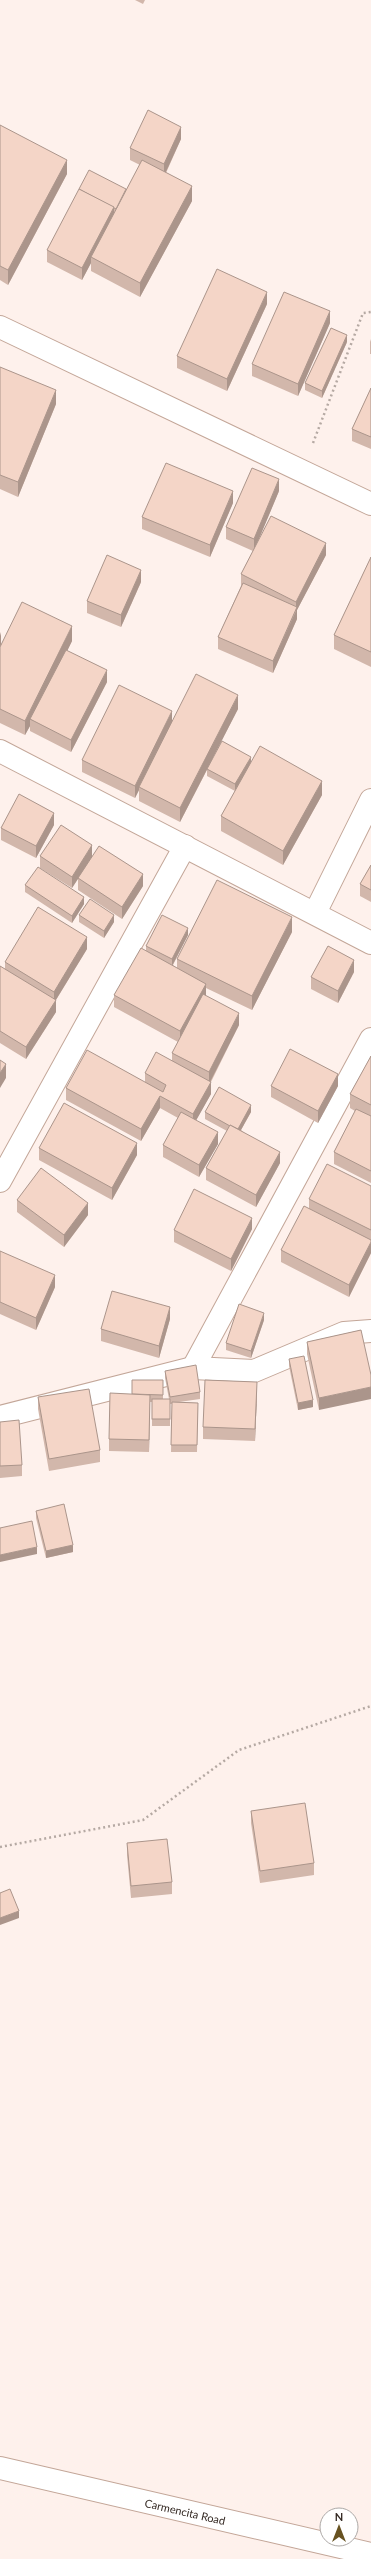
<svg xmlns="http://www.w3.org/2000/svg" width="371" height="2559" viewBox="0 0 371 2559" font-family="Lato,sans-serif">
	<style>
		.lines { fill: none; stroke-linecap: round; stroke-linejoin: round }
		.street-casing { stroke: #c3a698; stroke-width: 24 }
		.path { stroke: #b5a9a3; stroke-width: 2.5; stroke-dasharray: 2 3; stroke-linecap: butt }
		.street { stroke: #fff; stroke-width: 22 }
		.wall { fill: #d2b7ab }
		.shaded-wall { fill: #ab958b }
		.building { fill: #f4d5c7; stroke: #ab958b }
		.labels { text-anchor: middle; stroke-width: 4; stroke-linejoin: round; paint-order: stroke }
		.street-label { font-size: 11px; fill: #332822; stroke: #fff }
	</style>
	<rect width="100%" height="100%" fill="#fef1ec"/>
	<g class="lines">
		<!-- street casing -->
		<g class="street-casing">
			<g id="street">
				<polyline points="0,327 371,504"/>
				<polyline points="0,751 371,943"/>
				<polyline points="315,913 371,800"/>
				<polyline points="0,1181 185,846"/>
				<polyline points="193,1368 371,1039"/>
				<polyline points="0,1417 193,1368 254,1371 344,1333 371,1331"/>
				<polyline points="0,2468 371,2554"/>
			</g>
		</g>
		<!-- path -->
		<g class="path">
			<polyline points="313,443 363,313 371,312"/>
			<polyline points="0,1847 143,1820 239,1750 371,1706"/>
		</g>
		<!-- street -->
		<use href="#street" class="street"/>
	</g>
	<!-- wall -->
	<g class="wall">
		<polygon points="135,0 145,0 143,4"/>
		<polygon points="0,125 67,174 8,285 0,280"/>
		<polygon points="181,139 166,173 192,201 140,297 91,271 91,263 82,280 47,262 47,250 126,190 140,165 130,160 130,148"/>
		<polygon points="267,304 227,391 177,368 177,356"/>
		<polygon points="330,323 298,396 252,376 252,364"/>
		<polygon points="371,339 371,354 370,354 370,342"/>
		<polygon points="347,342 322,398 305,390 305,383"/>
		<polygon points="0,367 56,404 18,497 0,489"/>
		<polygon points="371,388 371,449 352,441 352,429"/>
		<polygon points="279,491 256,545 326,555 297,610 297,619 273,673 218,649 218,637 241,586 241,574 253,551 226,539 226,527"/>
		<polygon points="233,503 210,557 142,529 142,517"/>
		<polygon points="371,557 371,667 334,649 334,635"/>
		<polygon points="141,582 121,627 87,613 87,601"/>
		<polygon points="0,632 1,644 72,641 67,651 107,682 71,752 30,731 30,726 25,735 0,723"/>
		<polygon points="238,709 212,759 251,762 322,795 283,865 221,831 221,816 235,791 207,776 207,770 180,822 139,801 139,790 135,798 82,772 82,760 172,721"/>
		<polygon points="54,825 36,858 1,840 1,828"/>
		<polygon points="40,856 92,856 143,886 122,919 78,890 78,879 72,888 40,868"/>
		<polygon points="371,865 371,902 360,896 360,884"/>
		<polygon points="25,885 84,904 72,923 25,892"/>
		<polygon points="79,915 114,922 104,938 79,922"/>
		<polygon points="292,932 252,1010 206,988 206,996 239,1025 211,1082 211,1094 196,1120 218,1144 199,1177 163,1157 163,1145 178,1118 160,1108 141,1141 66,1100 66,1088 145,1082 145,1073 172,1060 172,1053 178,1042 114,1007 114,995 146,951 146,946 188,935 173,965 177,968 177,959"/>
		<polygon points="87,949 56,1000 56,1012 26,1059 0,1043 0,966 5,969 5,962"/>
		<polygon points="354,972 338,1003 311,989 311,977"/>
		<polygon points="371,1056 371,1183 334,1164 334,1152 355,1111 350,1108 350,1094"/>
		<polygon points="271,1086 338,1086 318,1123 271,1097"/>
		<polygon points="205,1112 251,1112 241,1130 280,1163 256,1207 206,1180 206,1168 227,1131 205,1119"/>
		<polygon points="39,1148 137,1155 112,1200 39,1160"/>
		<polygon points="371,1186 371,1253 349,1297 281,1262 281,1250 309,1208 309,1199"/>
		<polygon points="17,1200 88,1215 64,1247 17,1212"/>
		<polygon points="252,1229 231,1271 174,1242 174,1230"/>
		<polygon points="0,1251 55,1287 36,1330 0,1314"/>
		<polygon points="170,1319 159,1358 101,1341 101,1329"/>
		<polygon points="264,1320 251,1358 226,1350 226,1343"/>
		<polygon points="361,1330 319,1410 307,1354 307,1342"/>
		<polygon points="289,1359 313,1407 298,1410 289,1366"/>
		<polygon points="165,1371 200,1392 200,1399 179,1402 198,1403 197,1452 171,1452 172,1404 170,1404 170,1401 170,1426 152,1426 152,1402 150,1402 149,1452 109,1451 109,1439 132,1394 163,1380 163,1399 169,1399 165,1378"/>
		<polygon points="257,1394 255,1441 203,1439 203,1427"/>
		<polygon points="38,1397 100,1450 100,1462 49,1471 38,1409"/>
		<polygon points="0,1422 22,1465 22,1476 0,1478"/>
		<polygon points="36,1511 73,1552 46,1558 36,1518"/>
		<polygon points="251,1811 314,1863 314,1875 260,1883 251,1823"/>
		<polygon points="127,1843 172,1882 172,1894 131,1898 127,1855"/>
	</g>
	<!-- shaded-wall -->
	<g class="shaded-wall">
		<polygon points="181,127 181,139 164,176 164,164"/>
		<polygon points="67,160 67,174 8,285 8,270"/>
		<polygon points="192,186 192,201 140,297 140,283"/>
		<polygon points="114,207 114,219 91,257 91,263 82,280 82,268"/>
		<polygon points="267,292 267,304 227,391 227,379"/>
		<polygon points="330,311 330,323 298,396 298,384"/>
		<polygon points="347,335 347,342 322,398 322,391"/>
		<polygon points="56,390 56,404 18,497 18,482"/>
		<polygon points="279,479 279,491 254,551 254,539"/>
		<polygon points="233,491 233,503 210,557 210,545"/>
		<polygon points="326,543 326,555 297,610 297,619 273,673 273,661 296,611 296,602"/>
		<polygon points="141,570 141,582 121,627 121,615"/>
		<polygon points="72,626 72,641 33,721 30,719 30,726 25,735 25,721"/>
		<polygon points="1,632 1,644 0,647 0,636"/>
		<polygon points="107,670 107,682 71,752 71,740"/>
		<polygon points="238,695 238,709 180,822 180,808"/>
		<polygon points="172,711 172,723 139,787 139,790 135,798 135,786"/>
		<polygon points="251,757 251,764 235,791 235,784"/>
		<polygon points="322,781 322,795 283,865 283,851"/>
		<polygon points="54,813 54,825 36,858 36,846"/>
		<polygon points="92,845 92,857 72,888 72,877"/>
		<polygon points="143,874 143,886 122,919 122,907"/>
		<polygon points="84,897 84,904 72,923 72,916"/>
		<polygon points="114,915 114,922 104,938 104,931"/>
		<polygon points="292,917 292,932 252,1010 252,996"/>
		<polygon points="188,928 188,935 172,966 172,959"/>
		<polygon points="87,937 87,949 54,1003 54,992"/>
		<polygon points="354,960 354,972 338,1003 338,991"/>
		<polygon points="206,984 206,996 180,1043 180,1031"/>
		<polygon points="56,1000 56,1012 26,1059 26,1047"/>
		<polygon points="239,1013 239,1025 209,1084 209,1072"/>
		<polygon points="6,1064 6,1078 0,1088 0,1073"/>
		<polygon points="338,1074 338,1086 318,1123 318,1111"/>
		<polygon points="211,1082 211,1094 193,1126 193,1114"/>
		<polygon points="160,1096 160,1108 141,1141 141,1129"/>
		<polygon points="251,1105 251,1112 237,1137 237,1130"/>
		<polygon points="218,1132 218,1144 199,1177 199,1165"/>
		<polygon points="137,1143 137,1155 112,1200 112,1188"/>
		<polygon points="280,1152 280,1163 256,1207 256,1195"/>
		<polygon points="88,1203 88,1215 64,1247 64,1235"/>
		<polygon points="252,1218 252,1229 231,1271 231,1259"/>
		<polygon points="371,1242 371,1253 349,1297 349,1285"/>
		<polygon points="55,1275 55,1287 36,1330 36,1318"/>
		<polygon points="170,1307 170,1319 159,1358 159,1346"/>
		<polygon points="264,1313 264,1320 251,1358 251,1351"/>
		<polygon points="257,1382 257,1394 255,1441 255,1429"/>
		<polygon points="371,1387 371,1399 319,1410 319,1398"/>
		<polygon points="150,1395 150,1407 149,1452 149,1440"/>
		<polygon points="313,1400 313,1407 298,1410 298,1403"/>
		<polygon points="73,1545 73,1552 46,1558 46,1551"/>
		<polygon points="37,1547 37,1554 0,1562 0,1555"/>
		<polygon points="19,1911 19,1918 0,1925 0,1918"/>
	</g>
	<!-- building -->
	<g class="building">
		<polygon points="148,110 181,127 164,164 130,148"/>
		<polygon points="0,125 67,160 8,270 0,266"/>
		<polygon points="142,160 192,186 140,283 91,257"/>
		<polygon points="89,170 126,189 116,209 79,189"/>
		<polygon points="79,189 114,207 82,268 47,250"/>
		<polygon points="217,269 267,292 227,379 177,356"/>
		<polygon points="284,292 330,311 298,384 252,364"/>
		<polygon points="331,328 347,335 322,391 305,383"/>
		<polygon points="0,367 56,390 18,482 0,475"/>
		<polygon points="371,388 371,437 352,429"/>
		<polygon points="166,463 233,491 210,545 142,517"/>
		<polygon points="252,468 279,479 254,539 226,527"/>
		<polygon points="271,516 326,543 296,602 241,574"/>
		<polygon points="107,555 141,570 121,615 87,601"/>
		<polygon points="371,557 371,652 334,635"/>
		<polygon points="243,583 297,607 273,661 218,637"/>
		<polygon points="22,602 72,626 25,721 0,709 0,647"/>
		<polygon points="66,650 107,670 71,740 30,719"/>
		<polygon points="196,674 238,695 180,808 139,787"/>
		<polygon points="119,685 172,711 135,786 82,760"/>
		<polygon points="222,741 251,757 235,784 207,769"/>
		<polygon points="260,746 322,781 283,851 221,816"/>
		<polygon points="19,794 54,813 36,846 1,828"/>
		<polygon points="61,825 92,845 72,877 40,856"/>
		<polygon points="99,846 143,874 122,907 78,878"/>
		<polygon points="371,865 371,890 360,884"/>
		<polygon points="38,867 84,897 72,916 25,885"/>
		<polygon points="217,880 292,917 252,996 177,959"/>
		<polygon points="90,899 114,915 104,931 79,915"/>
		<polygon points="38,907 87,937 54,992 5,962"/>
		<polygon points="162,915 188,928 172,959 146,946"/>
		<polygon points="328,946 354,960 338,991 311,977"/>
		<polygon points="141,948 206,984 180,1031 114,995"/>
		<polygon points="0,966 56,1000 26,1047 0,1031"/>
		<polygon points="203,994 239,1013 209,1072 172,1053"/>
		<polygon points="290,1049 338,1074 318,1111 271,1086"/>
		<polygon points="87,1050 163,1092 166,1085 145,1073 156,1052 211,1082 193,1114 160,1096 141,1129 66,1088"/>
		<polygon points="371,1056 371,1105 350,1094"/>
		<polygon points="0,1060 6,1064 0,1073"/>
		<polygon points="219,1087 251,1105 238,1129 230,1125 230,1126 205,1112"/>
		<polygon points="64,1103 137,1143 112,1188 39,1148"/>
		<polygon points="356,1109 371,1116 371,1171 334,1152"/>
		<polygon points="181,1112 218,1132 199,1165 163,1145"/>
		<polygon points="230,1125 280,1152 256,1195 206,1168"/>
		<polygon points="327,1164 371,1186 371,1230 309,1199"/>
		<polygon points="41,1168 88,1203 64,1235 17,1200"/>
		<polygon points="194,1189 252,1218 231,1259 174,1230"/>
		<polygon points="304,1206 371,1240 371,1242 349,1285 281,1250"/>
		<polygon points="0,1251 55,1275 36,1318 0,1302"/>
		<polygon points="112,1291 170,1307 159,1346 101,1329"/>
		<polygon points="239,1304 264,1313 251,1351 226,1343"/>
		<polygon points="361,1330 371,1375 371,1387 319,1398 307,1342"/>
		<polygon points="304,1356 313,1400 298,1403 289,1359"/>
		<polygon points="196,1365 200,1392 170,1397 165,1371"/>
		<polygon points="132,1380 163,1380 163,1395 132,1394"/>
		<polygon points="205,1380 257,1382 255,1429 203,1427"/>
		<polygon points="89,1389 100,1450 49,1459 38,1397"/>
		<polygon points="110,1393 150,1395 149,1440 109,1439"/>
		<rect x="152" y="1399" width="18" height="20"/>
		<polygon points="172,1402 198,1403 197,1445 171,1445"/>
		<polygon points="19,1420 22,1465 0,1466 0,1422"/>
		<polygon points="64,1504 73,1545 46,1551 36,1511"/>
		<polygon points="32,1521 37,1547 0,1555 0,1528"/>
		<polygon points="305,1803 314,1863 260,1871 251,1811"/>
		<polygon points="167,1839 172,1882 131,1886 127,1843"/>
		<polygon points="10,1889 19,1911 0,1918 0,1893"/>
	</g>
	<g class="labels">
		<!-- street labels -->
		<g class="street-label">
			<text transform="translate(185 2512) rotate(13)" y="4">Carmencita Road</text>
		</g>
	</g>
	<!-- north arrow -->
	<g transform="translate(339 2527)"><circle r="19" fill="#ffffff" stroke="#ada9a7"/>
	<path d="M0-3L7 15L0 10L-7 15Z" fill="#675221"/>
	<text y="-6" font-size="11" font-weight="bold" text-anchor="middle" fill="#332822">N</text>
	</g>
</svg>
